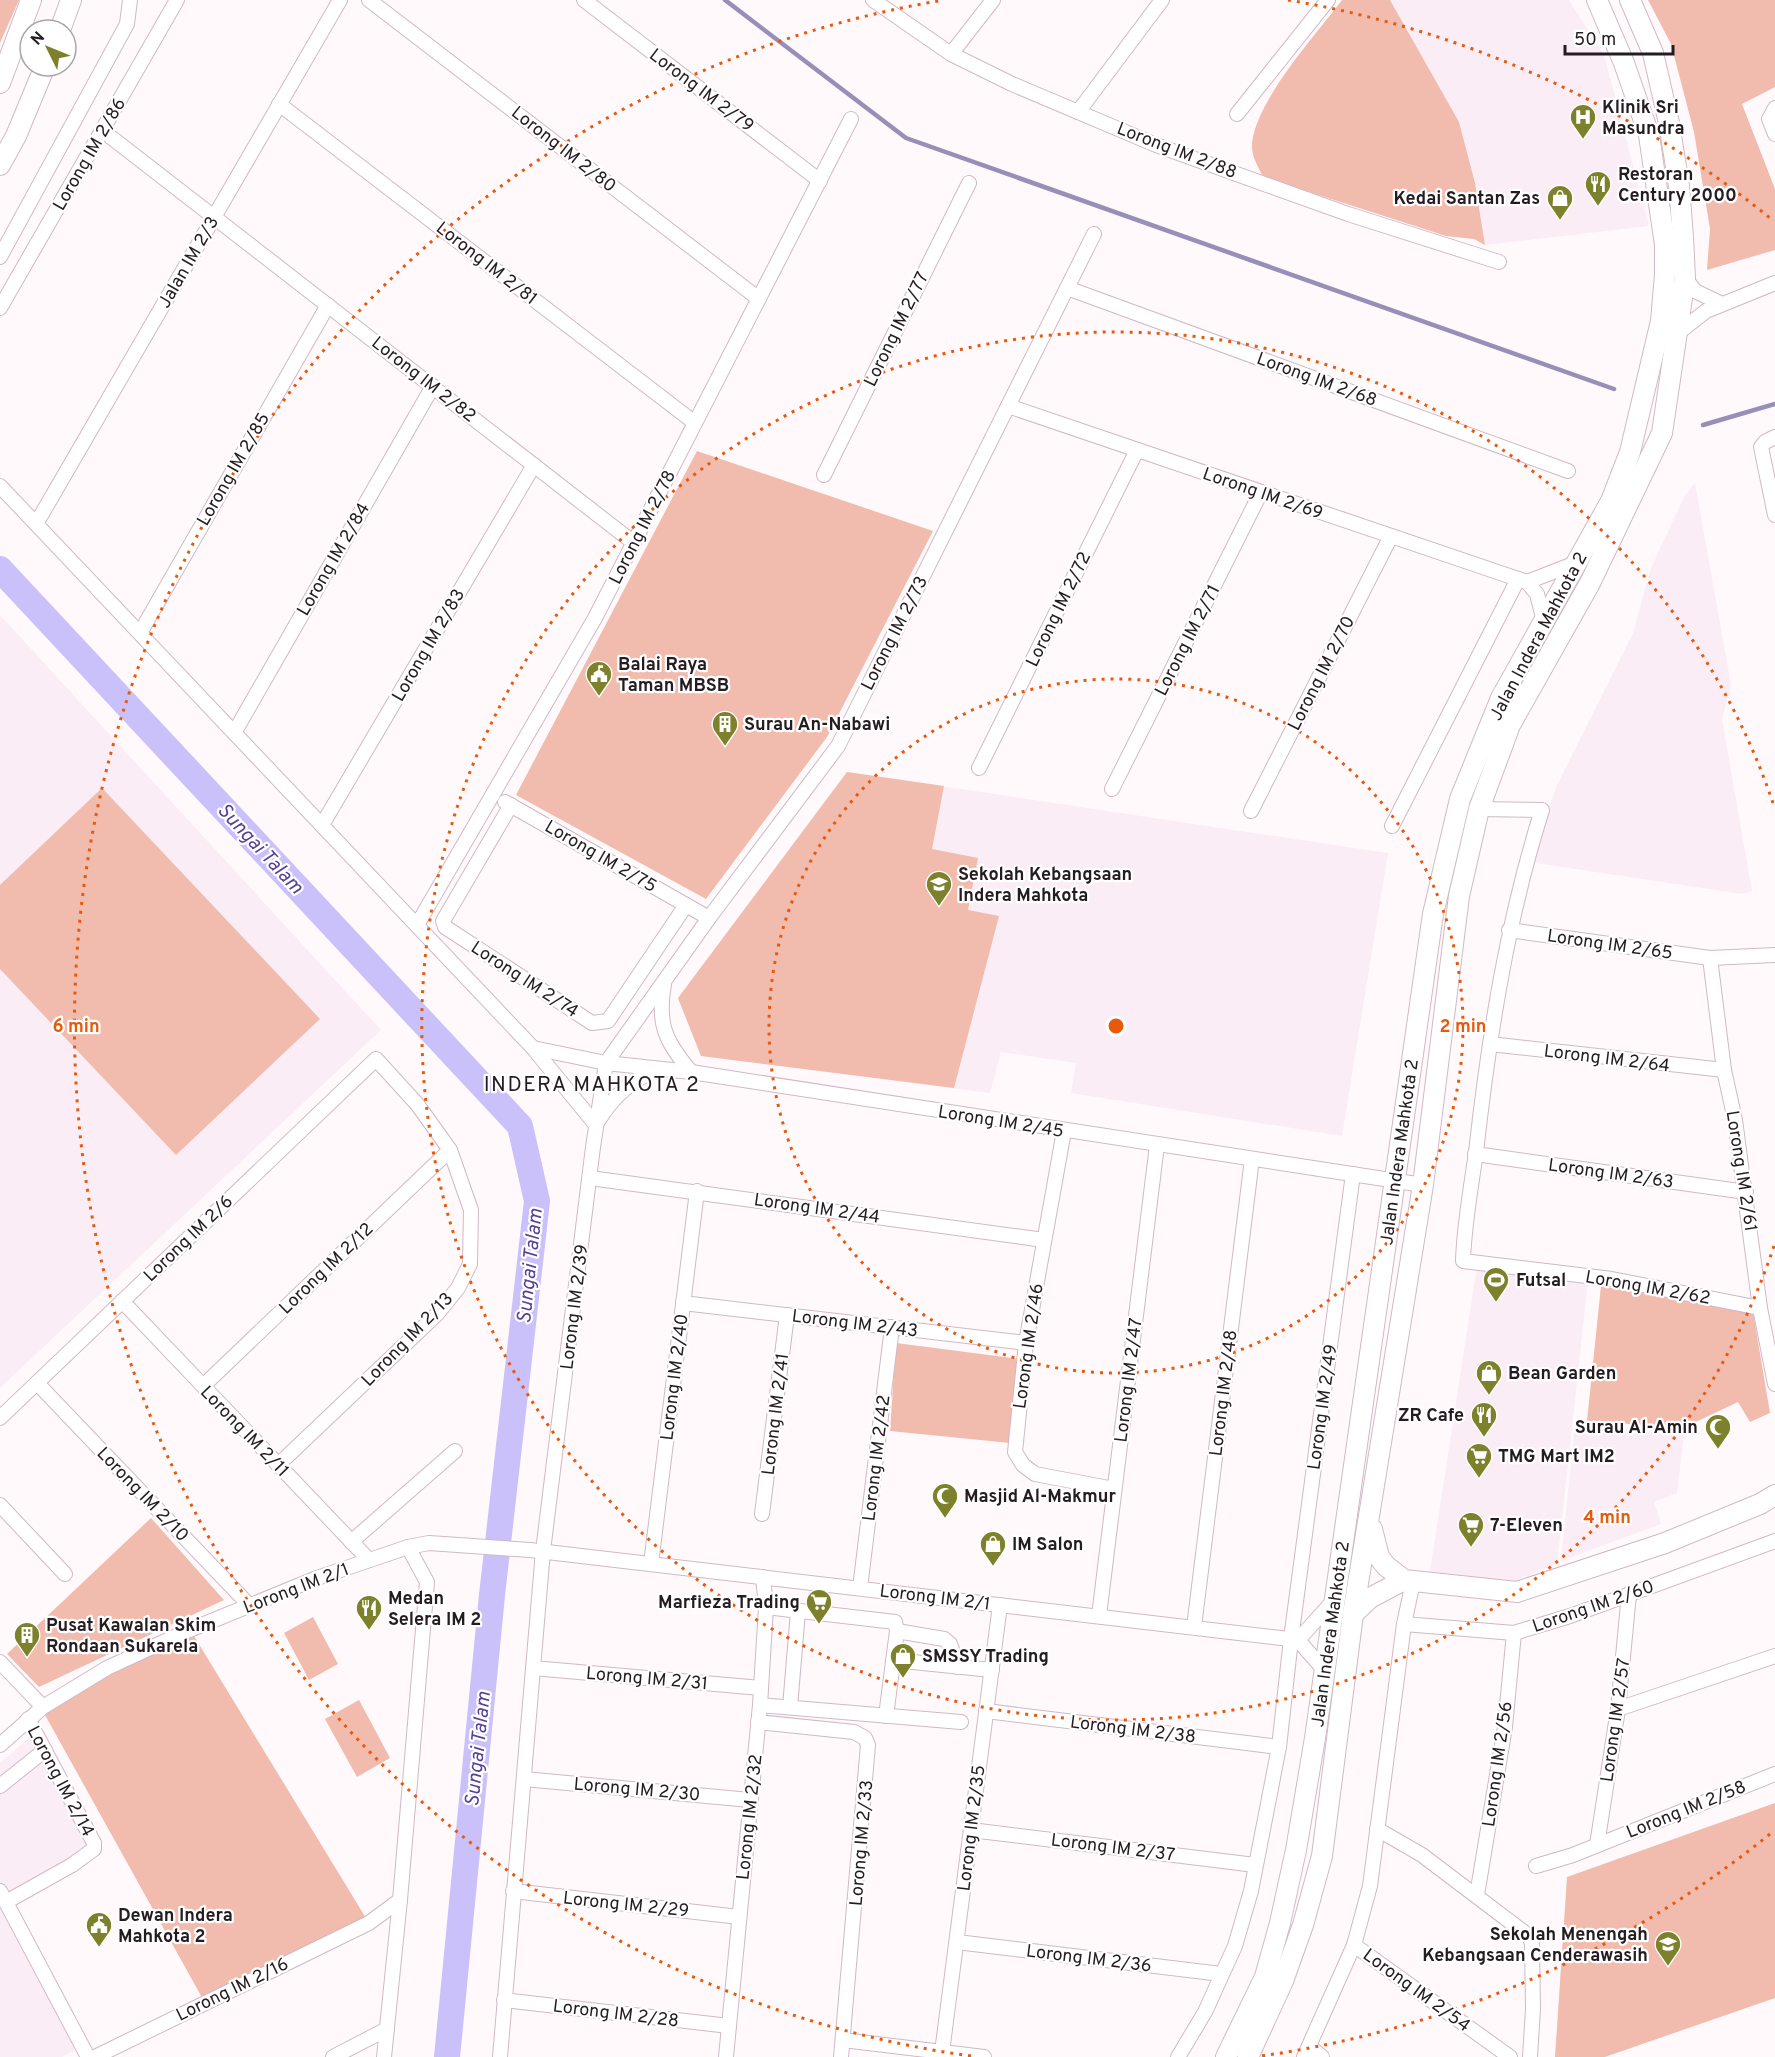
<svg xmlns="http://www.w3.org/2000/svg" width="1775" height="2057" viewBox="0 0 1775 2057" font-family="Overpass,sans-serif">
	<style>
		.built { fill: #fbedf5 }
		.green { fill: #f1bbad }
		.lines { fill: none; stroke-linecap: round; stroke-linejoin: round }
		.stream { stroke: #988fb9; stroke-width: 4.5 }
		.river { stroke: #cac0fa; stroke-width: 26 }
		.street-casing { stroke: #d1b8c6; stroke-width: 16 }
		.secondary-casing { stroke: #d1b8c6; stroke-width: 22 }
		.street { stroke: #fff; stroke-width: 14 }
		.secondary { stroke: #fff; stroke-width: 20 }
		.ring { fill: none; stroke: #e8590c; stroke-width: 3; stroke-dasharray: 3 6 }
		.labels { text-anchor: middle; stroke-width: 4.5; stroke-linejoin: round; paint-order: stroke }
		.street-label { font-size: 18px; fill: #251c21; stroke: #fff }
		.poi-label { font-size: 18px; font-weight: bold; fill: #251c21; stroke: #fff; text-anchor: start }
		.water-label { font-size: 20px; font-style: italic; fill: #574295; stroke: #fff }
		.quarter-label { font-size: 21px; letter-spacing: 1.5px; fill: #251c21; stroke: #fff }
		.centre { fill: #e8590c; stroke: #fff; stroke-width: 3 }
		.ring-label { font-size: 18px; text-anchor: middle; font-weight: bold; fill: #e8590c; stroke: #fff; stroke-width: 4.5; stroke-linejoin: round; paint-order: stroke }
	</style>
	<rect width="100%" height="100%" fill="#fff9fc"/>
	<!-- built -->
	<g class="built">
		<polygon points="1390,0 1569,0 1604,55 1649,226 1485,245 1475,183 1459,122"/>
		<polygon points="1695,483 1731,685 1722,719 1752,891 1742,894 1529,862 1557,785 1633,633 1651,568 1684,497"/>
		<polygon points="0,615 381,1030 0,1388"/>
		<polygon points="847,772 1388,853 1342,1136 1071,1093 1076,1063 1001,1052 990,1093 701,1056 678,998"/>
		<polygon points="1477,1266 1588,1281 1557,1564 1507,1584 1429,1578"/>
		<polygon points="1575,1424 1684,1435 1677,1493 1654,1502 1661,1524 1561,1561"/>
		<polygon points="42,1727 103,1843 0,1903 0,1763"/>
		<polygon points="0,1905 79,2048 62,2057 0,2057"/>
	</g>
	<!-- green -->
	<g class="green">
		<polygon points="0,0 19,0 0,43"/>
		<path d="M1342,0H1390L1459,122L1475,183L1485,245L1474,239L1446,236L1263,177C1258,166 1251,156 1252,143C1257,99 1315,36 1342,0Z"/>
		<polygon points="1648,0 1775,0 1775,87 1742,104 1775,189 1775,250 1707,270 1710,229 1694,132 1671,44"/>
		<polygon points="697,451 933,531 827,737 706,899 516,795"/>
		<polygon points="847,772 944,786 932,849 978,858 968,910 999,916 954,1088 701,1056 678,998"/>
		<polygon points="102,788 320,1019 176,1155 0,969 0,885"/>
		<polygon points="1601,1286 1753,1312 1770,1413 1750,1422 1738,1402 1683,1428 1587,1421"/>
		<polygon points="896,1343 1020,1359 1010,1443 890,1431"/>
		<polygon points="151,1518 224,1600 39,1687 7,1654"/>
		<polygon points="313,1617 338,1664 309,1680 284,1633"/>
		<polygon points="194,1636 369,1923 205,2003 40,1706 107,1669"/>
		<polygon points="359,1700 390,1758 357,1777 325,1719"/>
		<polygon points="1775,1803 1775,1998 1605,2057 1555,2057 1567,1877"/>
	</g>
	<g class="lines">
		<!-- stream -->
		<g class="stream">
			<polyline points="725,0 906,138 1614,389"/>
			<polyline points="1703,425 1775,404"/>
		</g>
		<!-- river -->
		<polyline class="river" points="0,569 520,1126 537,1201 492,1595 447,2057"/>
		<!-- street casing -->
		<g class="street-casing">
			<g id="street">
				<polyline points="369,0 759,299"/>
				<polyline points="584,0 820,181"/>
				<polyline points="873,0 951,54 1012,84 1156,145 1348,214 1499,262"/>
				<polyline points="951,54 993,0"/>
				<polyline points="279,104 695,423"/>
				<polyline points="1775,108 1769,119 1775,134"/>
				<polyline points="1078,112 1162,0"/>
				<polyline points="1237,114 1328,0"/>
				<polyline points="103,131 634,543"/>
				<polyline points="0,257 127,24 130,0"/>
				<polyline points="1685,278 1695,291 1722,304"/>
				<polyline points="1067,288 1568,471"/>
				<polyline points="0,308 177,0"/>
				<polyline points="1678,333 1706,311 1775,283"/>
				<polyline points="1008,406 1527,582 1537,594 1544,621"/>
				<polyline points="1775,437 1765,442 1761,447 1775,515"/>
				<polyline points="824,475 969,183"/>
				<polyline points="0,486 533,1048 596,1125"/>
				<polyline points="36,524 340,0"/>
				<polyline points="1527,582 1576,563"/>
				<polyline points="140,633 328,305"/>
				<polyline points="234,733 433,386"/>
				<polyline points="979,768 1137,450"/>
				<polyline points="1112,789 1261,492"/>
				<polyline points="505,802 709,918"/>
				<polyline points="511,805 443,921 445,927 592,1023 608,1021 686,905"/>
				<path d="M1479,809L1542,810C1507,921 1489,1036 1476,1152C1471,1188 1464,1225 1463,1261L1612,1279L1760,1308"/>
				<polyline points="1251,811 1391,536"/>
				<polyline points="322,825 534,465"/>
				<polyline points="1392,826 1518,579"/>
				<polyline points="417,925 595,618 851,119"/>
				<polyline points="1509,930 1710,958 1775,955"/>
				<polyline points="1710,958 1724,1070 1735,1120 1760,1308 1775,1384"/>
				<path d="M664,984C657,1024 665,1041 691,1072"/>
				<polyline points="1490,1044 1724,1070"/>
				<polyline points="533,1048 606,1063 691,1072 1423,1185"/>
				<path d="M598,1121C613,1097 631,1079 658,1070"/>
				<polyline points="1064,1131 1026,1343 1015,1452 1023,1465 1035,1474 1114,1489"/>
				<polyline points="1475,1154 1746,1192"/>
				<polyline points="590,1178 1044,1240"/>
				<polyline points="122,1301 369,1560"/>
				<polyline points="683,1303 1026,1343"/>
				<polyline points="37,1383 249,1605"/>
				<polyline points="203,1386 450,1150"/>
				<polyline points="0,1418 376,1059 417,1104 450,1150 471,1210 470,1264 458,1288 437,1314 278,1465"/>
				<polyline points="0,1505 65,1574"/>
				<polyline points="762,1514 787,1315"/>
				<polyline points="351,1542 455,1451"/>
				<polyline points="651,1564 697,1191"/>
				<polyline points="860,1588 892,1327"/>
				<polyline points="766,1607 895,1622 897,1631 886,1716"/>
				<polyline points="1099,1616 1157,1145"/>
				<polyline points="1404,1624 1514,1633 1570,1616 1775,1541"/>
				<polyline points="1194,1627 1252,1159"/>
				<polyline points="897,1631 944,1639 950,1644 958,1667"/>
				<polyline points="1298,1640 1335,1599"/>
				<polyline points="893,1660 992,1670"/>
				<polyline points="0,1662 43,1707"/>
				<polyline points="533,1668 761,1688"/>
				<polyline points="760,1705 961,1722"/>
				<polyline points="790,1707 798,1611"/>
				<polyline points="1618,1709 1775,1656"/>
				<polyline points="986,1711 1279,1747"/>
				<polyline points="758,1722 854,1732 865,1738 868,1745 841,2057"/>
				<polyline points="0,1745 43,1707 107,1668 187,1631 317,1578 408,1547 429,1543 530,1550 1298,1640 1325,1671"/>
				<polyline points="524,1779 750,1800"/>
				<polyline points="0,1786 45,1750"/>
				<polyline points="1377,1829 1422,1855 1529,1936 1532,1944 1533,2009 1530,2057"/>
				<polyline points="971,1830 1255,1865"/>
				<polyline points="1597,1845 1618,1709 1629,1594"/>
				<polyline points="1536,1866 1573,1855 1775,1774"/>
				<polyline points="0,1891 88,2057"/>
				<polyline points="513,1891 739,1917"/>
				<polyline points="1477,1895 1505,1727 1514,1633"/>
				<polyline points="400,1900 427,1582 408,1547"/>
				<polyline points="6,1902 72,1865 94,1849 94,1843 28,1719"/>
				<polyline points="957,1942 1221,1974"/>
				<polyline points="1354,1945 1510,2057"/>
				<polyline points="504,2000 729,2026"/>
				<polyline points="843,2040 984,2057"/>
				<polyline points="1310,2047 1322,2057"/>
				<polyline points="942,2052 1000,1605"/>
				<polyline points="95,2057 369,1923 400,1900 384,2057"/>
				<polyline points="333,2057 387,2029"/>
				<polyline points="500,2057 543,1551 593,1147 606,1063 709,918 838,746 1094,234"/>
				<polyline points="726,2057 760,1705 766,1607 763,1577"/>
				<polyline points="1178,2057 1205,2012 1235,1946 1251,1891 1279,1747 1291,1639 1353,1174"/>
				<polyline points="1304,2057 1354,1945 1370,1886 1404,1624 1413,1582"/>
			</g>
		</g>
		<!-- secondary casing -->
		<g class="secondary-casing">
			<g id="secondary">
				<polyline points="60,30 71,0"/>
				<polyline points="0,83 31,0"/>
				<polyline points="0,165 16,136 45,66"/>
				<polyline points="1372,1529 1379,1557 1386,1566 1404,1580 1517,1592 1665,1543 1760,1504 1775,1495"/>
				<polyline points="1353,1614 1370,1598 1404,1580"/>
				<polyline points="1226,2057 1265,1977 1280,1923 1296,1850 1315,1738 1433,914 1460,799 1501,698 1611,501 1630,452 1661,321 1665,274 1665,245 1649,135 1624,63 1597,0"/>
				<polyline points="1248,2057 1283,1981 1303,1925 1322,1856 1353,1614 1423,1185 1459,896 1479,809 1510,725 1590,583 1662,433 1685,278 1683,237 1679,186 1669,123 1653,53 1630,0"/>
			</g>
		</g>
		<!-- street -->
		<use href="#street" class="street"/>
		<!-- secondary -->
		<use href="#secondary" class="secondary"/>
	</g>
	<!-- distance rings -->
	<g class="ring">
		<circle cx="1116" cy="1026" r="347"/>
		<path d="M1774 1246A694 694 0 1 1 1774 806"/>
		<path d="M1770 1834A1040 1040 0 0 1 1261 2056M971 2056A1040 1040 0 0 1 944 0M1288 0A1040 1040 0 0 1 1770 218"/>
	</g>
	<!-- icons -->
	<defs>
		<g id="hospital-pin" transform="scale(1.35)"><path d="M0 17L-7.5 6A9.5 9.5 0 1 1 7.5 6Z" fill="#7e812b" stroke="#fff"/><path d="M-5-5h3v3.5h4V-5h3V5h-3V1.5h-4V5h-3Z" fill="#fff"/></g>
		<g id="restaurant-pin" transform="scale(1.35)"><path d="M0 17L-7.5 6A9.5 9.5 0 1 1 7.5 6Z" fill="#7e812b" stroke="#fff"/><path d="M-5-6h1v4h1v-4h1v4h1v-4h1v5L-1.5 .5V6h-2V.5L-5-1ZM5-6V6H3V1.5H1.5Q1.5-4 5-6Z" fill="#fff"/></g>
		<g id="shop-pin" transform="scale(1.35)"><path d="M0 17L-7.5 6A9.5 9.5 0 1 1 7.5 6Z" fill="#7e812b" stroke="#fff"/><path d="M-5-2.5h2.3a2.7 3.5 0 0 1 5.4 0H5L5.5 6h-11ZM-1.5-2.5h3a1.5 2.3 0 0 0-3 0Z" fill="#fff"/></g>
		<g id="civic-pin" transform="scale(1.35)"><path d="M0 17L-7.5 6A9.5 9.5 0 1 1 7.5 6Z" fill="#7e812b" stroke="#fff"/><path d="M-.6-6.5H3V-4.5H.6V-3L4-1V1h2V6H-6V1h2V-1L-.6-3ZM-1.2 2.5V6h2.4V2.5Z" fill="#fff"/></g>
		<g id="building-pin" transform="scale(1.35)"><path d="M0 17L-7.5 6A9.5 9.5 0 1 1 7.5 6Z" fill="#7e812b" stroke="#fff"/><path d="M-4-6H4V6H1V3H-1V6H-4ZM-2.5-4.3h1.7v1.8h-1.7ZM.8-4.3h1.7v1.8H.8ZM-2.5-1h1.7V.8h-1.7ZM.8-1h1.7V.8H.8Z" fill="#fff"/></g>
		<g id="school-pin" transform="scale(1.35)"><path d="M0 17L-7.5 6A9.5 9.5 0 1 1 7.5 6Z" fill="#7e812b" stroke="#fff"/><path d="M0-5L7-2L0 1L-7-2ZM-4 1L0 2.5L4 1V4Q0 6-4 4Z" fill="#fff"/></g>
		<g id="stadium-pin" transform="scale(1.35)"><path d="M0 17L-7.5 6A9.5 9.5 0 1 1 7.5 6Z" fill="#7e812b" stroke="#fff"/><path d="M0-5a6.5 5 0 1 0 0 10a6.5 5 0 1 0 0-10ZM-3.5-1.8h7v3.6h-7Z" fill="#fff"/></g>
		<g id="mosque-pin" transform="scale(1.35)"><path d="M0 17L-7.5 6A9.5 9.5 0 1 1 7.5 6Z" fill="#7e812b" stroke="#fff"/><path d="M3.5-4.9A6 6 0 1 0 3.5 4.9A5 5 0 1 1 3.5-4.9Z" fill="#fff"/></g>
		<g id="supermarket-pin" transform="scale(1.35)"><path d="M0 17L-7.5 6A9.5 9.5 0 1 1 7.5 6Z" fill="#7e812b" stroke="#fff"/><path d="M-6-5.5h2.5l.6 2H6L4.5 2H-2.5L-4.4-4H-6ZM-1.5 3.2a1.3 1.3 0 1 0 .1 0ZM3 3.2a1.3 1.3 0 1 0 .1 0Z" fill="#fff"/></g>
	</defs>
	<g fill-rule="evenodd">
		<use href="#hospital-pin" x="1583" y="117"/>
		<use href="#restaurant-pin" x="1598" y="184"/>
		<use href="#shop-pin" x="1560" y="198"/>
		<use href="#civic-pin" x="599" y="674"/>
		<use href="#building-pin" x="725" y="724"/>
		<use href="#school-pin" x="939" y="884"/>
		<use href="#stadium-pin" x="1496" y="1280"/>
		<use href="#shop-pin" x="1489" y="1373"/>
		<use href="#restaurant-pin" x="1484" y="1415"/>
		<use href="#mosque-pin" x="1718" y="1427"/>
		<use href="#supermarket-pin" x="1479" y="1456"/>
		<use href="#mosque-pin" x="945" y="1496"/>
		<use href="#supermarket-pin" x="1471" y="1525"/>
		<use href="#shop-pin" x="993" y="1544"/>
		<use href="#supermarket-pin" x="819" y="1602"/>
		<use href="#restaurant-pin" x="369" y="1608"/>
		<use href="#building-pin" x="27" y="1635"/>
		<use href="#shop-pin" x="903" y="1656"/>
		<use href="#civic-pin" x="99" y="1925"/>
		<use href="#school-pin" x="1668" y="1944"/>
	</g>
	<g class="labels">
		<!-- street labels -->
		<g class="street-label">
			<text transform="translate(702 90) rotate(37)" y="6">Lorong IM 2/79</text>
			<text transform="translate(564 149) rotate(38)" y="6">Lorong IM 2/80</text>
			<text transform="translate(1177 150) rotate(21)" y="6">Lorong IM 2/88</text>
			<text transform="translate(89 154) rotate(-60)" y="6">Lorong IM 2/86</text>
			<text transform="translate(188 262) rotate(-60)" y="6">Jalan IM 2/3</text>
			<text transform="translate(487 263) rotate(38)" y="6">Lorong IM 2/81</text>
			<text transform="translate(896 329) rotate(-64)" y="6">Lorong IM 2/77</text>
			<text transform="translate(424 379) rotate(38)" y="6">Lorong IM 2/82</text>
			<text transform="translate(1317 379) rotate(20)" y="6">Lorong IM 2/68</text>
			<text transform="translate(233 469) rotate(-60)" y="6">Lorong IM 2/85</text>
			<text transform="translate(1263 493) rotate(19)" y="6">Lorong IM 2/69</text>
			<text transform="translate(642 527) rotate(-63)" y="6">Lorong IM 2/78</text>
			<text transform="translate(333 559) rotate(-60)" y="6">Lorong IM 2/84</text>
			<text transform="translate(1058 609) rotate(-64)" y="6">Lorong IM 2/72</text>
			<text transform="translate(894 633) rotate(-63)" y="6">Lorong IM 2/73</text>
			<text transform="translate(1538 636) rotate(-62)" y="6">Jalan Indera Mahkota 2</text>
			<text transform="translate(1187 640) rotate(-63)" y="6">Lorong IM 2/71</text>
			<text transform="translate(428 645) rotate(-60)" y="6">Lorong IM 2/83</text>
			<text transform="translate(1321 673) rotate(-63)" y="6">Lorong IM 2/70</text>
			<text transform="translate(601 856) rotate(30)" y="6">Lorong IM 2/75</text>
			<text transform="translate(1610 944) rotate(8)" y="6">Lorong IM 2/65</text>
			<text transform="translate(525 979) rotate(33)" y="6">Lorong IM 2/74</text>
			<text transform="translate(1607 1058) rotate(7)" y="6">Lorong IM 2/64</text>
			<text transform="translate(1001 1121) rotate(9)" y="6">Lorong IM 2/45</text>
			<text transform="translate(1399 1152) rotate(-82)" y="6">Jalan Indera Mahkota 2</text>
			<text transform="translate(1742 1171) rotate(81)" y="6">Lorong IM 2/61</text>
			<text transform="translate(1611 1173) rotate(8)" y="6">Lorong IM 2/63</text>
			<text transform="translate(817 1208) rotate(8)" y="6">Lorong IM 2/44</text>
			<text transform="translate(188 1238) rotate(-44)" y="6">Lorong IM 2/6</text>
			<text transform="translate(326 1268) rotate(-44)" y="6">Lorong IM 2/12</text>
			<text transform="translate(1648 1287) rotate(10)" y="6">Lorong IM 2/62</text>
			<text transform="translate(574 1307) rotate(-83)" y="6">Lorong IM 2/39</text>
			<text transform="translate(855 1323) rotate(7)" y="6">Lorong IM 2/43</text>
			<text transform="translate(407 1339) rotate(-46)" y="6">Lorong IM 2/13</text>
			<text transform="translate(1028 1346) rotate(-82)" y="6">Lorong IM 2/46</text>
			<text transform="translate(674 1377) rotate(-83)" y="6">Lorong IM 2/40</text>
			<text transform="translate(1128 1380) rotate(-83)" y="6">Lorong IM 2/47</text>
			<text transform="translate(1223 1393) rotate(-83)" y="6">Lorong IM 2/48</text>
			<text transform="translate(1322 1407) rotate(-82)" y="6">Lorong IM 2/49</text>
			<text transform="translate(775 1414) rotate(-83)" y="6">Lorong IM 2/41</text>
			<text transform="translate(245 1431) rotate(46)" y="6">Lorong IM 2/11</text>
			<text transform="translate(876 1458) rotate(-83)" y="6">Lorong IM 2/42</text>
			<text transform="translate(143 1494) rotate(46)" y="6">Lorong IM 2/10</text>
			<text transform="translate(296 1588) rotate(-21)" y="6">Lorong IM 2/1</text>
			<text transform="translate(935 1597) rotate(7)" y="6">Lorong IM 2/1</text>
			<text transform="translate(1593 1606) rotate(-19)" y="6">Lorong IM 2/60</text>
			<text transform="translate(1330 1634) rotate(-82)" y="6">Jalan Indera Mahkota 2</text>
			<text transform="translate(647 1678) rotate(5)" y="6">Lorong IM 2/31</text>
			<text transform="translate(1615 1720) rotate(-82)" y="6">Lorong IM 2/57</text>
			<text transform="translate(1133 1729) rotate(7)" y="6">Lorong IM 2/38</text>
			<text transform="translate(1497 1764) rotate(-82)" y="6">Lorong IM 2/56</text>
			<text transform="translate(61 1781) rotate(62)" y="6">Lorong IM 2/14</text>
			<text transform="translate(637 1789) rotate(5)" y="6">Lorong IM 2/30</text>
			<text transform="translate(1686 1809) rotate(-22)" y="6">Lorong IM 2/58</text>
			<text transform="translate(749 1817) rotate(-84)" y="6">Lorong IM 2/32</text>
			<text transform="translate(971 1828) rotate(-83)" y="6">Lorong IM 2/35</text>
			<text transform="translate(861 1843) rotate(-85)" y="6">Lorong IM 2/33</text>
			<text transform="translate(1113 1847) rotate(7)" y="6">Lorong IM 2/37</text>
			<text transform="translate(626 1904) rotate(6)" y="6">Lorong IM 2/29</text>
			<text transform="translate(1089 1958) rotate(7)" y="6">Lorong IM 2/36</text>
			<text transform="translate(232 1989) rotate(-26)" y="6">Lorong IM 2/16</text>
			<text transform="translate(1417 1990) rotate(36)" y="6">Lorong IM 2/54</text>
			<text transform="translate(616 2013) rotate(7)" y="6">Lorong IM 2/28</text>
		</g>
		<!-- poi labels -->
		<g class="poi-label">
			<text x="1602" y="113">Klinik Sri<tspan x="1602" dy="21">Masundra</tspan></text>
			<text x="1618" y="180">Restoran<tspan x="1618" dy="21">Century 2000</tspan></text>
			<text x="1540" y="204" text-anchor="end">Kedai Santan Zas</text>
			<text x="618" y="670">Balai Raya<tspan x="618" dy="21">Taman MBSB</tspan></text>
			<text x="744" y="730">Surau An-Nabawi</text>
			<text x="958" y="880">Sekolah Kebangsaan<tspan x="958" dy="21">Indera Mahkota</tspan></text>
			<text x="1516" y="1286">Futsal</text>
			<text x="1508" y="1379">Bean Garden</text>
			<text x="1464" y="1421" text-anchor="end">ZR Cafe</text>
			<text x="1698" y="1433" text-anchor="end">Surau Al-Amin</text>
			<text x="1498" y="1462">TMG Mart IM2</text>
			<text x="964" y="1502">Masjid Al-Makmur</text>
			<text x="1490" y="1531">7-Eleven</text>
			<text x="1012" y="1550">IM Salon</text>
			<text x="388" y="1604">Medan<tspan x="388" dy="21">Selera IM 2</tspan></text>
			<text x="800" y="1608" text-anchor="end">Marfieza Trading</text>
			<text x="46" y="1631">Pusat Kawalan Skim<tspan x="46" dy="21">Rondaan Sukarela</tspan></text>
			<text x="922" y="1662">SMSSY Trading</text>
			<text x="118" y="1921">Dewan Indera<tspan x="118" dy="21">Mahkota 2</tspan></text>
			<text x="1648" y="1940" text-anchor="end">Sekolah Menengah<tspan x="1648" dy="21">Kebangsaan Cenderawasih</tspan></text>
		</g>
		<!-- water labels -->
		<g class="water-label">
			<text transform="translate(261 848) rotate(47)" y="7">Sungai Talam</text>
			<text transform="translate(529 1266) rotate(-84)" y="7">Sungai Talam</text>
			<text transform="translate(477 1749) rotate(-84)" y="7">Sungai Talam</text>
		</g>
		<!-- quarter labels -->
		<g class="quarter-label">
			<text x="592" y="1091">INDERA MAHKOTA 2</text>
		</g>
	</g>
	<circle cx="1116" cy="1026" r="9" class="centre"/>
	<g class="ring-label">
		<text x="1463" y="1032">2 min</text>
		<text x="76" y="1032">6 min</text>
		<text x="1607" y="1523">4 min</text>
	</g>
	<!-- north arrow -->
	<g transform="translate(48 48) rotate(313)"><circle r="28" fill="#ffffff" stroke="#a8a4a6" stroke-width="1.5"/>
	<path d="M0-4.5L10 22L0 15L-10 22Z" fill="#7e812b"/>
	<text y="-9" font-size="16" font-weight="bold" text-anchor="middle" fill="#251c21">N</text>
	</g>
	<!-- scale -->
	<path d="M1565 45v9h108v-9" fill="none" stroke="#251c21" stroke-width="3"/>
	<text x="1574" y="45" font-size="18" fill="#251c21" stroke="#ffffff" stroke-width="4.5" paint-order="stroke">50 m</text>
</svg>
